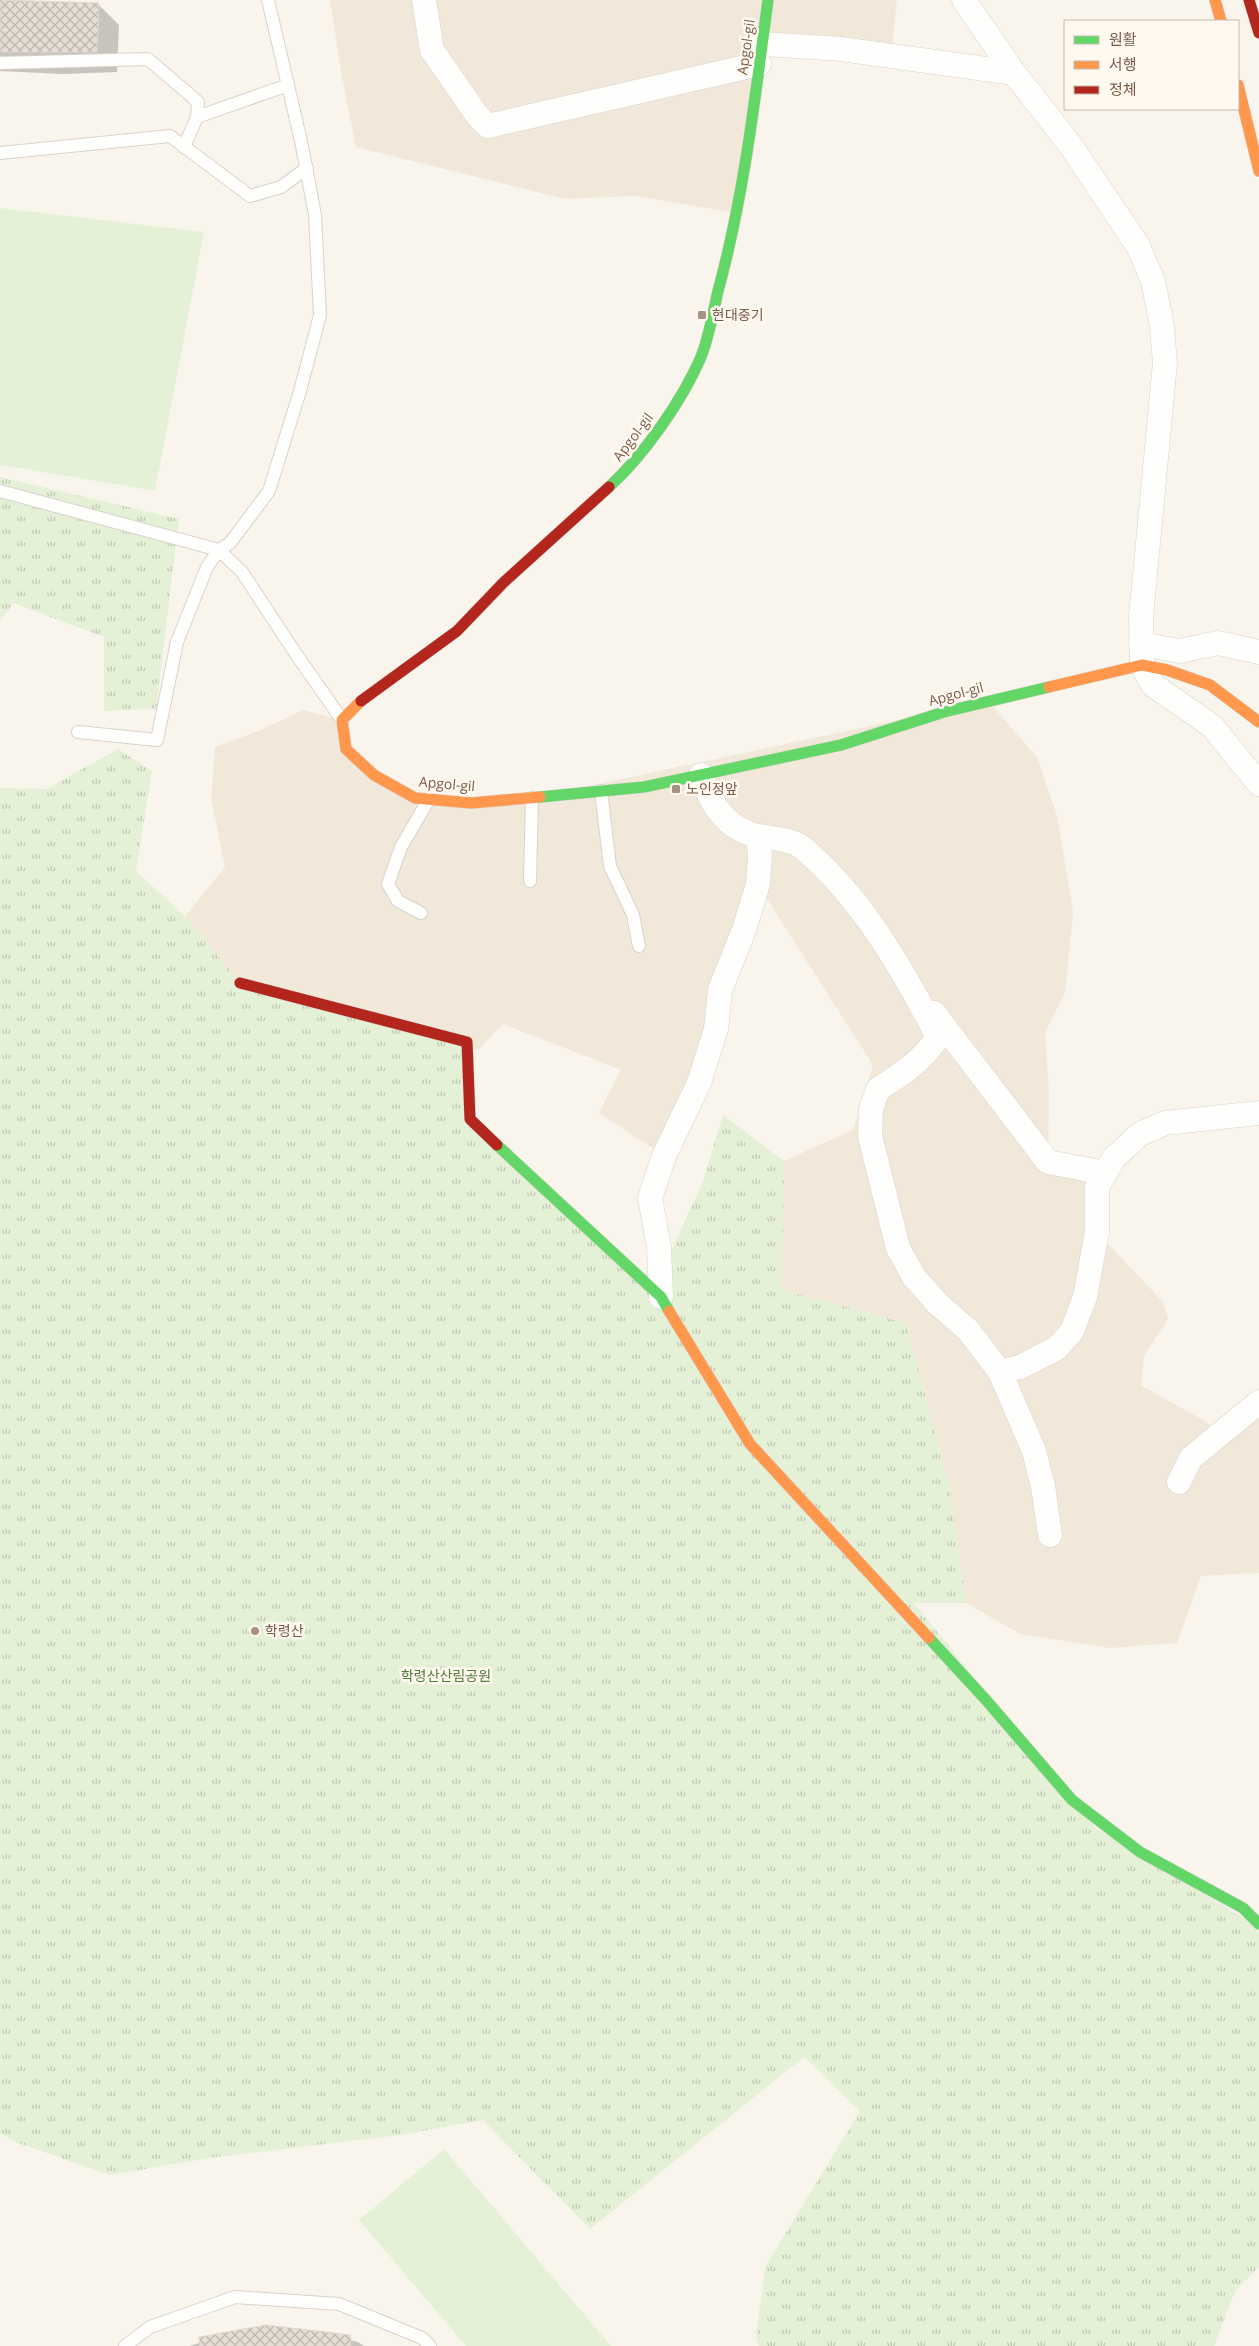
<svg xmlns="http://www.w3.org/2000/svg" width="1259" height="2346" viewBox="0 0 1259 2346" font-family="'Open Sans','Noto Sans KR',sans-serif">
	<style>
		.residential { fill: #f2e8da }
		.grass { fill: url(#grass-tufts) }
		.garden { fill: #e5f1d7 }
		.shadow { fill: #0003 }
		.building { fill: url(#building-cross-hatch); stroke: #e2d8cf }
		.lines { fill: none; stroke-linecap: round; stroke-linejoin: round }
		.lane-casing { stroke: #d9d2cb; stroke-width: 14 }
		.street-casing { stroke: #d9d2cb; stroke-width: 25 }
		.fast-casing { stroke: #d9d1c9; stroke-width: 12 }
		.slow-casing { stroke: #d9d1c9; stroke-width: 12 }
		.jam-casing { stroke: #d9d1c9; stroke-width: 12 }
		.lane { stroke: #fefefc; stroke-width: 12 }
		.street { stroke: #fefefc; stroke-width: 24 }
		.fast { stroke: #63d668; stroke-width: 11 }
		.slow { stroke: #ff974d; stroke-width: 11 }
		.jam { stroke: #b3261e; stroke-width: 11 }
		.poi-dot { fill: #a79282; stroke: #fff9f0; stroke-width: 2 }
		.labels { text-anchor: middle; stroke-width: 5; stroke-linejoin: round; paint-order: stroke }
		.street-label { font-size: 14px; fill: #7b5c49; stroke: #fff9f0 }
		.poi-label { font-size: 14px; fill: #7b5c49; stroke: #fff9f0; text-anchor: start }
		.park-label { font-size: 14px; fill: #4f7b3d; stroke: #fff9f0 }
	</style>
	<defs>
		<pattern id="grass-tufts" width="24" height="20" patternUnits="userSpaceOnUse" patternTransform="scale(1.25)"><rect width="24" height="20" fill="#e5f1d7"/><path d="M3 7l-1-3M5 7V3M7 7l1-3M15 17l-1-3M17 17v-4M19 17l1-3" fill="none" stroke="#bfc6b0"/></pattern>
		<pattern id="building-cross-hatch" width="8" height="8" patternUnits="userSpaceOnUse" patternTransform="scale(1.25)"><rect width="8" height="8" fill="#e6ddd4"/><path d="M0 0l8 8M0 8l8-8" fill="none" stroke="#bfb6ae"/></pattern>
	</defs>
	<rect width="100%" height="100%" fill="#f9f5ed"/>
	<!-- residential -->
	<g class="residential">
		<polygon points="330,0 897,0 891,56 761,44 736,213 635,196 565,199 356,147 341,72"/>
		<polygon points="988,701 1037,757 1057,815 1073,912 1065,993 1045,1033 1049,1090 1048,1162 1105,1173 1097,1232 1163,1302 1168,1319 1144,1356 1141,1385 1201,1419 1220,1432 1259,1402 1259,1573 1201,1576 1177,1643 1110,1648 1020,1634 966,1603 950,1487 906,1323 782,1290 784,1161 853,1130 873,1065 758,885 664,1156 599,1113 621,1070 503,1024 478,1050 240,983 185,916 225,867 211,798 215,747 261,730 303,710 342,720 346,749 415,798 532,798"/>
	</g>
	<!-- grass -->
	<g class="grass">
		<polygon points="0,477 179,519 156,709 104,711 104,637 13,603 0,621"/>
		<polygon points="118,749 152,771 136,871 185,916 240,983 467,1042 470,1119 656,1283 702,1184 723,1115 784,1161 782,1290 906,1323 950,1487 966,1603 914,1603 1096,1828 1259,1927 1259,2267 1235,2291 1214,2346 759,2346 756,2337 765,2267 860,2111 804,2057 590,2229 483,2120 401,2135 216,2157 110,2175 15,2142 0,2133 0,788 47,789"/>
	</g>
	<!-- garden -->
	<g class="garden">
		<polygon points="0,208 204,232 155,491 0,465"/>
		<polygon points="444,2149 611,2346 466,2346 359,2220"/>
	</g>
	<!-- shadow -->
	<g class="shadow">
		<polygon points="0,1 98,4 119,25 117,72 63,74 0,71"/>
		<polygon points="316,2332 358,2342 364,2346 189,2346 233,2333"/>
	</g>
	<!-- building -->
	<g class="building">
		<polygon points="0,0 99,3 97,52 0,52"/>
		<polygon points="266,2325 351,2335 350,2346 200,2346 199,2337"/>
	</g>
	<g class="lines">
		<!-- lane casing -->
		<g class="lane-casing">
			<g id="lane">
				<polyline points="0,63 148,59 198,102 197,117 288,85"/>
				<polyline points="184,147 197,117"/>
				<polyline points="0,153 170,136 250,196 281,187 307,168"/>
				<polyline points="0,491 219,550 242,572 296,654 342,720"/>
				<polyline points="78,732 157,740 177,642 207,567 219,550 230,543 269,491 300,391 320,315 315,215 301,141 268,0"/>
				<polyline points="601,791 610,866 633,915 639,946"/>
				<polyline points="530,881 532,798"/>
				<polyline points="421,913 398,901 388,884 401,847 429,799"/>
				<polyline points="125,2346 150,2327 235,2297 339,2304 422,2338 430,2346"/>
			</g>
		</g>
		<!-- street casing -->
		<g class="street-casing">
			<g id="street">
				<polyline points="424,0 432,50 477,115 488,126 759,64"/>
				<polyline points="964,0 1014,73 1071,146 1138,246 1153,281 1162,326 1165,363 1141,617 1142,665 1153,685 1212,726 1259,784"/>
				<polyline points="761,44 841,49 1014,73"/>
				<polyline points="1141,644 1179,651 1218,643 1259,652"/>
				<path d="M701,775C712,807 728,832 764,837C778,839 794,840 804,849C864,900 902,969 938,1037C923,1060 901,1075 878,1089L871,1109L870,1136L898,1248L914,1277L938,1304L968,1330L1000,1372L1020,1367L1057,1348L1072,1331L1085,1297L1097,1232V1187L1114,1158L1140,1134L1165,1123L1259,1113"/>
				<polyline points="934,1013 1048,1162 1105,1173"/>
				<polyline points="661,1297 659,1247 650,1198 664,1156 699,1083 716,1029 720,990 744,930 758,884 760,855 758,836"/>
				<polyline points="1000,1372 1034,1451 1043,1486 1050,1535"/>
				<polyline points="1179,1482 1191,1458 1259,1402"/>
			</g>
		</g>
		<!-- fast casing -->
		<g class="fast-casing">
			<g id="fast">
				<path d="M609,487C644,455 682,401 701,357C709,337 713,313 718,291C744,196 755,98 768,0"/>
				<polyline points="540,797 644,787 841,745 944,712 1049,687"/>
				<polyline points="497,1145 661,1297 669,1311"/>
				<polyline points="929,1638 986,1700 1072,1800 1140,1852 1243,1908 1259,1924"/>
			</g>
		</g>
		<!-- slow casing -->
		<g class="slow-casing">
			<g id="slow">
				<polyline points="1215,0 1221,21"/>
				<polyline points="1238,85 1259,171"/>
				<polyline points="1049,687 1142,665 1167,670 1210,685 1259,722"/>
				<polyline points="361,701 342,720 346,749 374,775 415,798 471,803 540,797"/>
				<polyline points="669,1311 750,1444 929,1638"/>
			</g>
		</g>
		<!-- jam casing -->
		<g class="jam-casing">
			<g id="jam">
				<polyline points="1249,0 1259,33"/>
				<polyline points="361,701 457,631 504,582 609,487"/>
				<polyline points="240,983 467,1042 470,1119 497,1145"/>
			</g>
		</g>
		<!-- lane -->
		<use href="#lane" class="lane"/>
		<!-- street -->
		<use href="#street" class="street"/>
		<!-- fast -->
		<use href="#fast" class="fast"/>
		<!-- slow -->
		<use href="#slow" class="slow"/>
		<!-- jam -->
		<use href="#jam" class="jam"/>
	</g>
	<!-- markers -->
	<g class="poi-dot">
		<rect x="697" y="310" width="10" height="10" rx="2.5"/>
		<rect x="671" y="784" width="10" height="10" rx="2.5"/>
		<circle cx="255" cy="1631" r="5"/>
	</g>
	<g class="labels">
		<!-- street labels -->
		<g class="street-label">
			<text transform="translate(746 47) rotate(-82)" y="5">Apgol-gil</text>
			<text transform="translate(633 437) rotate(-53)" y="5">Apgol-gil</text>
			<text transform="translate(956 694) rotate(-15)" y="5">Apgol-gil</text>
			<text transform="translate(447 784) rotate(5)" y="5">Apgol-gil</text>
		</g>
		<!-- poi labels -->
		<g class="poi-label">
			<text x="712" y="320">현대중기</text>
			<text x="686" y="794">노인정앞</text>
			<text x="265" y="1636">학령산</text>
		</g>
		<!-- park labels -->
		<g class="park-label">
			<text x="446" y="1681">학령산산림공원</text>
		</g>
	</g>
	<!-- legend -->
	<rect x="1064" y="20" width="175" height="90" fill="#fff9f0" stroke="#cabaad"/>
	<rect x="1074" y="36" width="25" height="8" fill="#63d668" stroke="#cabaad"/>
	<text x="1109" y="45" font-size="15" fill="#7b5c49">원활</text>
	<rect x="1074" y="61" width="25" height="8" fill="#ff974d" stroke="#cabaad"/>
	<text x="1109" y="70" font-size="15" fill="#7b5c49">서행</text>
	<rect x="1074" y="86" width="25" height="8" fill="#b3261e" stroke="#cabaad"/>
	<text x="1109" y="95" font-size="15" fill="#7b5c49">정체</text>
</svg>
